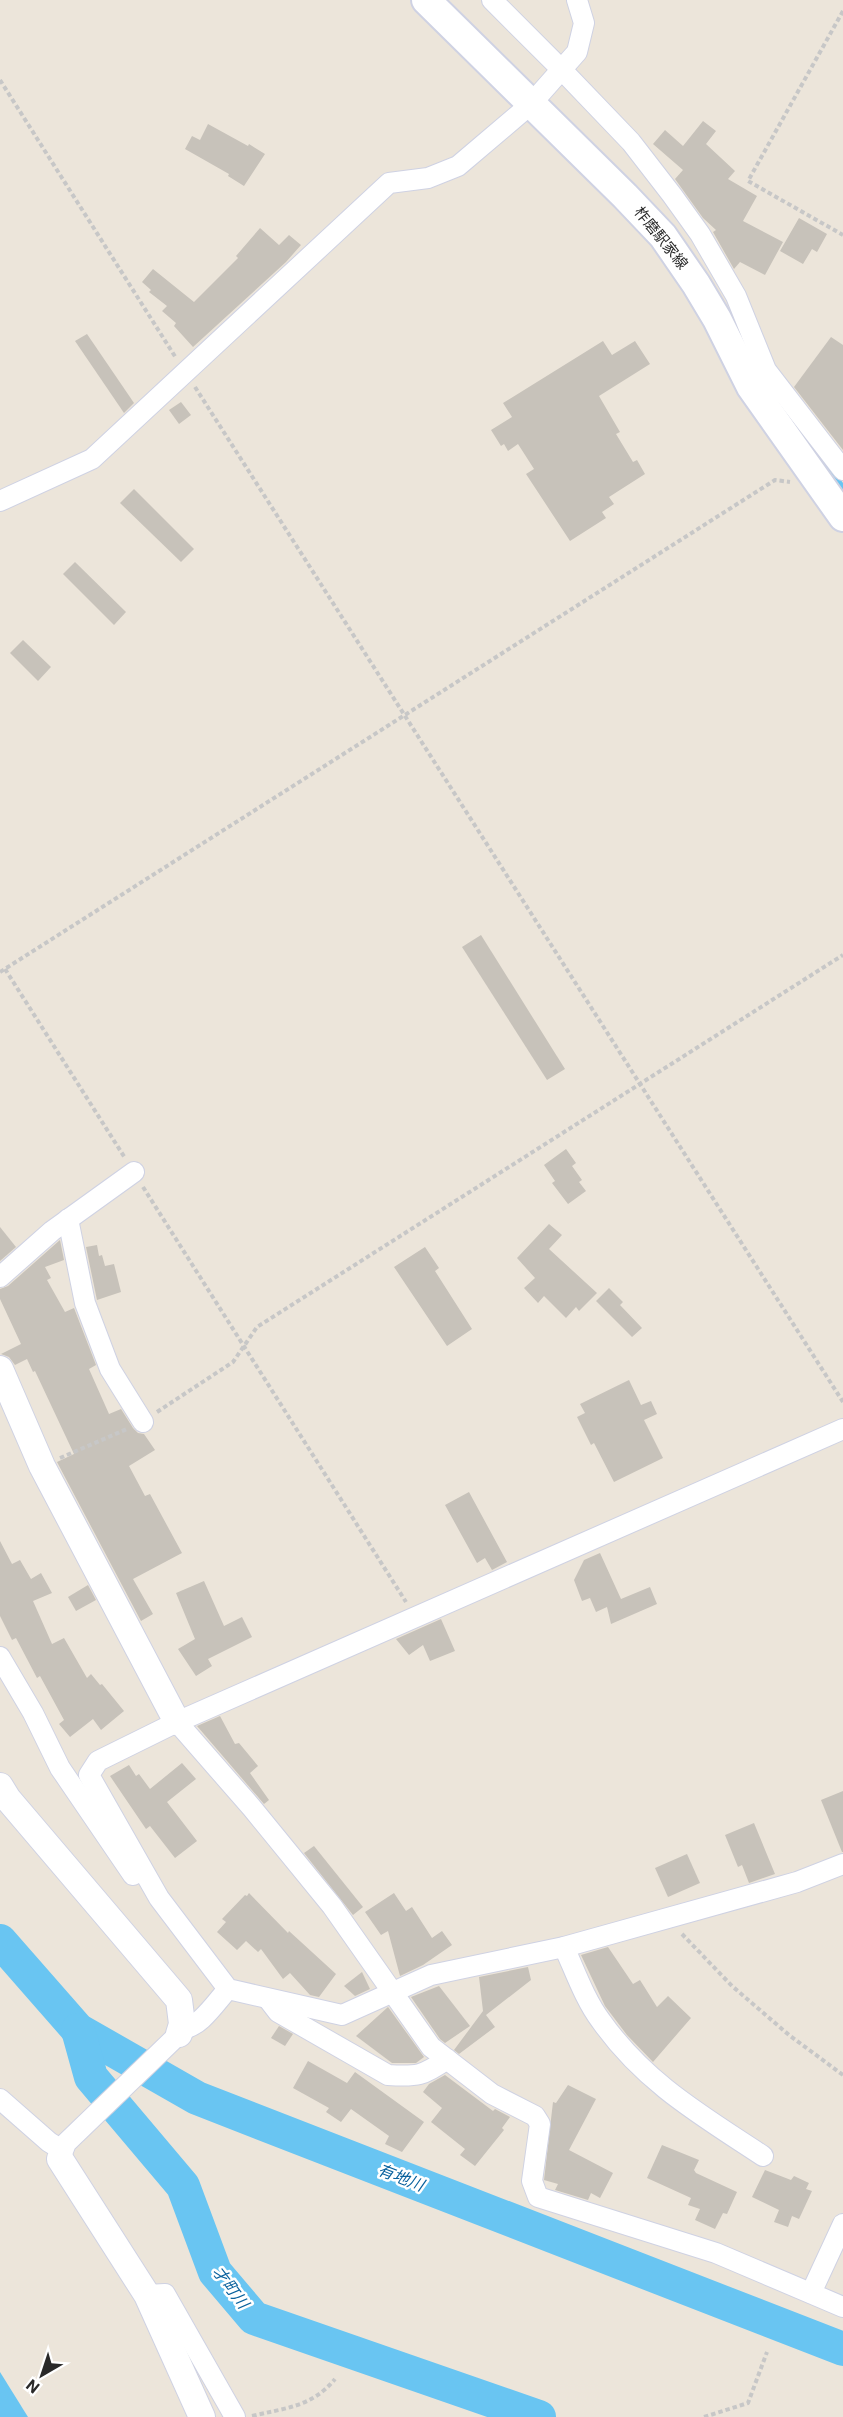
<svg xmlns="http://www.w3.org/2000/svg" width="843" height="2417" viewBox="0 0 843 2417" font-family="Roboto,'Noto Sans JP',sans-serif">
	<style>
		.water { fill: #69c5f2 }
		.lines { fill: none; stroke-linecap: round; stroke-linejoin: round }
		.stream { stroke: #69c5f2; stroke-width: 6 }
		.river { stroke: #69c5f2; stroke-width: 34 }
		.building { fill: #c7c2ba }
		.minor-casing { stroke: #cfd2e3; stroke-width: 22 }
		.tertiary-casing { stroke: #cfd2e3; stroke-width: 28 }
		.secondary-casing { stroke: #cfd2e3; stroke-width: 32 }
		.path { stroke: #c7c7c7; stroke-width: 4; stroke-dasharray: 4.5 3; stroke-linecap: butt }
		.minor { stroke: #fff; stroke-width: 20 }
		.tertiary { stroke: #fff; stroke-width: 26 }
		.secondary { stroke: #fff; stroke-width: 28 }
		.labels { text-anchor: middle; stroke-width: 5; stroke-linejoin: round; paint-order: stroke }
		.street-label { font-size: 15px; fill: #292929; stroke: #fff }
		.water-label { font-size: 16px; font-style: italic; fill: #09619d; stroke: #fff }
	</style>
	<rect width="100%" height="100%" fill="#ece5da"/>
	<!-- water -->
	<polygon class="water" points="0,2372 28,2417 0,2417"/>
	<g class="lines">
		<!-- stream -->
		<polyline class="stream" points="799,428 843,488"/>
		<!-- river -->
		<g class="river">
			<polyline points="0,1941 78,2030 197,2098 843,2349"/>
			<polyline points="78,2030 91,2077 183,2186 215,2272 254,2318 539,2417"/>
		</g>
	</g>
	<!-- building -->
	<g class="building">
		<polygon points="703,121 716,131 706,144 735,171 728,179 757,196 743,221 783,242 765,275 740,262 734,269 713,232 716,230 703,218 675,179 683,170 653,144 665,130 683,146"/>
		<polygon points="208,124 248,146 249,144 265,154 244,186 228,176 229,174 185,149 192,136 200,140"/>
		<polygon points="799,218 827,234 817,252 812,249 803,264 780,251"/>
		<polygon points="260,228 279,245 289,235 301,245 286,262 193,347 174,326 176,323 162,311 167,306 149,292 151,290 142,282 153,269 194,302 238,258 236,256"/>
		<polygon points="87,334 134,403 124,413 75,341"/>
		<polygon points="831,337 843,345 843,450 794,387"/>
		<polygon points="603,341 612,355 635,341 650,364 599,396 620,432 616,434 633,462 637,460 645,474 609,497 614,504 602,512 606,518 570,541 526,474 534,469 518,444 508,451 504,444 501,446 491,430 512,417 503,403"/>
		<polygon points="181,402 191,415 179,424 169,410"/>
		<polygon points="134,489 194,549 181,562 120,503"/>
		<polygon points="75,562 126,612 114,625 63,574"/>
		<polygon points="23,640 51,667 38,681 10,653"/>
		<polygon points="481,935 565,1069 547,1080 462,947"/>
		<polygon points="566,1149 576,1163 572,1166 582,1180 579,1182 586,1191 568,1204 552,1183 555,1181 544,1165"/>
		<polygon points="549,1224 562,1235 549,1249 597,1293 579,1311 576,1307 566,1318 544,1296 538,1303 524,1288 535,1278 517,1258"/>
		<polygon points="0,1227 16,1247 0,1261"/>
		<polygon points="60,1240 64,1260 45,1267 51,1278 47,1280 65,1312 74,1308 96,1365 89,1369 109,1414 121,1409 133,1428 138,1433 144,1434 155,1450 129,1466 145,1496 150,1494 182,1553 133,1579 153,1614 141,1621 57,1462 74,1454 35,1371 33,1372 27,1359 15,1365 9,1357 1,1354 21,1344 0,1299 0,1289 8,1286"/>
		<polygon points="97,1245 99,1256 102,1255 105,1266 114,1264 121,1292 97,1300 86,1247"/>
		<polygon points="425,1247 439,1268 435,1271 472,1329 447,1346 394,1267"/>
		<polygon points="609,1288 623,1302 620,1305 642,1328 632,1337 596,1301"/>
		<polygon points="629,1380 641,1405 651,1401 657,1414 644,1420 663,1458 614,1482 594,1443 591,1445 577,1417 585,1413 580,1404"/>
		<polygon points="469,1492 507,1562 492,1570 485,1558 477,1563 445,1505"/>
		<polygon points="0,1541 12,1564 20,1560 31,1579 41,1573 52,1593 33,1601 52,1644 64,1638 87,1678 91,1674 100,1685 102,1684 124,1711 101,1730 93,1719 70,1737 59,1724 64,1720 40,1676 37,1678 16,1638 12,1640 0,1616"/>
		<polygon points="600,1553 621,1599 650,1587 657,1604 611,1624 607,1607 596,1612 590,1598 582,1601 574,1580 584,1560"/>
		<polygon points="204,1581 224,1626 242,1617 252,1637 208,1659 212,1666 196,1676 178,1649 195,1639 176,1593"/>
		<polygon points="88,1585 96,1600 76,1611 68,1597"/>
		<polygon points="441,1619 455,1651 430,1661 423,1645 409,1655 396,1639"/>
		<polygon points="220,1716 235,1744 239,1743 258,1766 250,1773 269,1800 264,1804 197,1726"/>
		<polygon points="182,1763 196,1779 167,1802 197,1841 175,1858 150,1826 146,1829 110,1776 129,1765 136,1776 139,1774 150,1789"/>
		<polygon points="843,1791 843,1852 842,1852 821,1800"/>
		<polygon points="754,1823 775,1874 749,1883 742,1865 738,1867 725,1835"/>
		<polygon points="314,1846 363,1907 353,1915 304,1853"/>
		<polygon points="687,1854 700,1883 668,1897 655,1868"/>
		<polygon points="249,1893 288,1933 289,1931 336,1974 319,1997 310,1995 290,1973 283,1979 261,1949 258,1952 246,1941 237,1950 217,1932 226,1922 222,1919 245,1895 247,1896"/>
		<polygon points="394,1893 406,1911 412,1907 432,1938 442,1931 452,1945 423,1965 400,1976 388,1931 381,1935 365,1912"/>
		<polygon points="608,1947 633,1984 640,1980 657,2007 668,1996 691,2018 653,2062 627,2035 605,2006 581,1955"/>
		<polygon points="528,1967 531,1980 486,2015 495,2027 459,2054 454,2050 483,2011 479,1977"/>
		<polygon points="362,1972 370,1989 355,1996 344,1986"/>
		<polygon points="439,1986 470,2026 445,2043 440,2039 411,1997"/>
		<polygon points="388,2007 424,2057 416,2063 392,2063 356,2036"/>
		<polygon points="279,2026 293,2034 285,2046 271,2038"/>
		<polygon points="308,2061 347,2083 355,2072 424,2122 402,2152 385,2144 389,2136 351,2109 341,2122 326,2112 329,2108 293,2088"/>
		<polygon points="445,2075 493,2111 495,2109 510,2117 502,2128 504,2130 475,2166 460,2155 465,2149 431,2122 442,2108 423,2092 429,2084"/>
		<polygon points="568,2085 596,2099 569,2150 613,2173 600,2198 591,2193 588,2200 555,2190 558,2184 544,2180 553,2102 556,2103"/>
		<polygon points="662,2145 699,2160 694,2170 696,2173 737,2192 727,2214 723,2213 715,2229 695,2220 700,2209 688,2205 691,2198 647,2178"/>
		<polygon points="765,2170 791,2180 794,2176 809,2183 806,2189 812,2191 799,2219 792,2216 788,2227 774,2222 779,2210 752,2197"/>
	</g>
	<g class="lines">
		<!-- minor casing -->
		<g class="minor-casing">
			<g id="minor">
				<polyline points="492,0 562,70 631,142 672,195 700,234 736,296 766,370 843,470"/>
				<polyline points="0,501 92,459 389,183 428,178 458,166 531,104 577,52 584,23 577,0"/>
				<polyline points="68,1219 85,1303 110,1369 143,1422"/>
				<polyline points="0,1277 52,1231 134,1172"/>
				<polyline points="843,1429 177,1722 98,1761 89,1775 159,1898 228,1989 342,2015 431,1975 564,1947 797,1882 843,1864"/>
				<polyline points="0,1657 33,1713 60,1768 133,1875"/>
				<polyline points="177,1722 252,1808 332,1906 431,2047 492,2094 535,2116 540,2124 532,2181 538,2197 716,2253 843,2307"/>
				<path d="M564,1947C575,1971 585,2000 601,2021C645,2083 701,2115 763,2156"/>
				<path d="M268,1999L278,2012L388,2075C417,2077 423,2076 447,2059"/>
				<path d="M181,2029C200,2028 216,2002 228,1989"/>
				<polyline points="0,2099 49,2142 62,2150"/>
				<polyline points="60,2159 66,2143 179,2034"/>
				<polyline points="811,2293 843,2224"/>
				<polyline points="147,2295 165,2294 235,2417"/>
			</g>
		</g>
		<!-- tertiary casing -->
		<g class="tertiary-casing">
			<g id="tertiary">
				<polyline points="0,1369 42,1466 177,1722"/>
				<polyline points="0,1786 8,1799 179,2000 182,2024 179,2034"/>
				<polyline points="60,2159 147,2295 202,2417"/>
			</g>
		</g>
		<!-- secondary casing -->
		<g class="secondary-casing">
			<polyline id="secondary" points="426,0 625,196 663,236 696,284 717,319 751,387 843,517"/>
		</g>
		<!-- path -->
		<g class="path">
			<polyline points="843,11 748,181 843,235"/>
			<polyline points="0,80 176,358"/>
			<polyline points="195,387 843,1402"/>
			<polyline points="5,969 125,1158"/>
			<polyline points="0,972 775,480 790,482"/>
			<polyline points="143,1187 406,1602"/>
			<polyline points="157,1412 233,1362 257,1327 843,955"/>
			<polyline points="60,1458 127,1429"/>
			<polyline points="682,1934 732,1986 789,2035 843,2075"/>
			<path d="M252,2416C285,2408 312,2407 335,2379"/>
			<polyline points="704,2417 748,2403 767,2352"/>
		</g>
		<!-- minor -->
		<use href="#minor" class="minor"/>
		<!-- tertiary -->
		<use href="#tertiary" class="tertiary"/>
		<!-- secondary -->
		<use href="#secondary" class="secondary"/>
	</g>
	<g class="labels">
		<!-- street labels -->
		<g class="street-label">
			<text transform="translate(661 238) rotate(51)" y="5">柞磨駅家線</text>
		</g>
		<!-- water labels -->
		<g class="water-label">
			<text transform="translate(401 2177) rotate(21)" y="6">有地川</text>
			<text transform="translate(231 2287) rotate(53)" y="6">才町川</text>
		</g>
	</g>
	<!-- north arrow -->
	<g transform="translate(42 2375) rotate(219)" stroke="#ffffff" stroke-width="4.5" paint-order="stroke">
	<path d="M0-4.5L10 22L0 15L-10 22Z" fill="#292929"/>
	<text y="-9" font-size="16" font-weight="bold" text-anchor="middle" fill="#292929">N</text>
	</g>
</svg>
